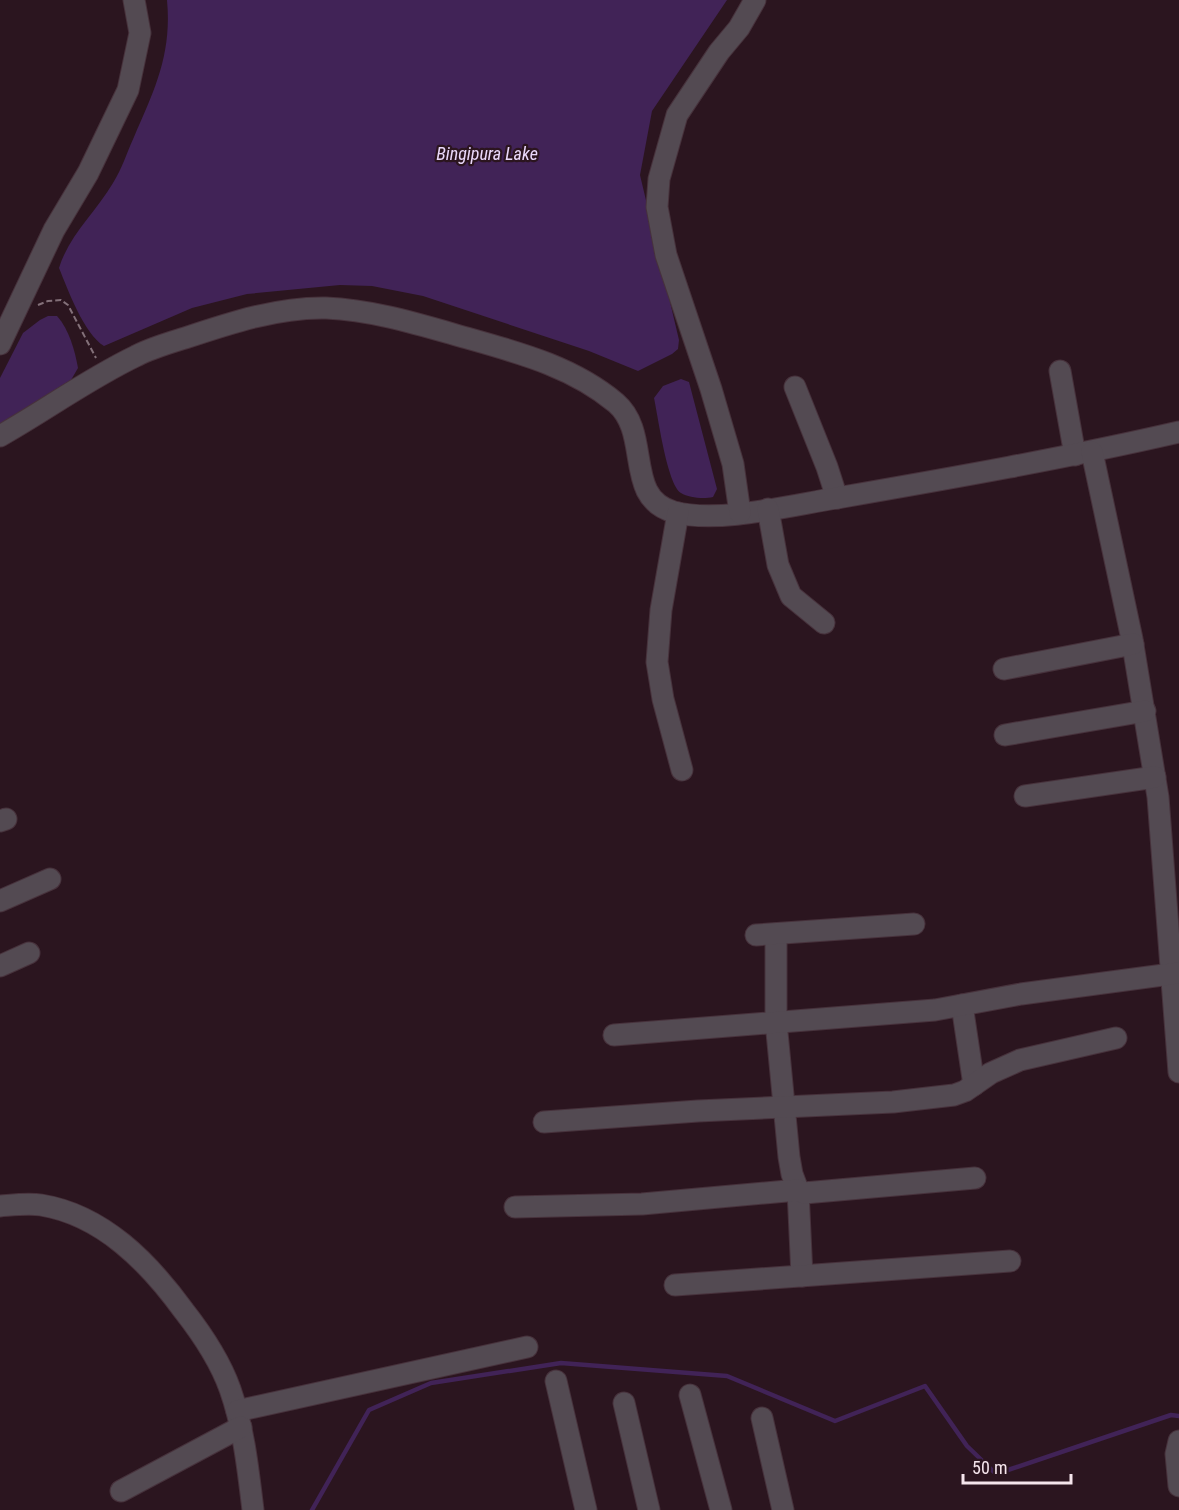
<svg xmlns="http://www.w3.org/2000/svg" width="1179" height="1510" viewBox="0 0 1179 1510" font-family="'Roboto Condensed',sans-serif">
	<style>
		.water { fill: #412357 }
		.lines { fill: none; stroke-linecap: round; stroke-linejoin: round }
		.stream { stroke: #412357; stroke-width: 4.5 }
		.minor-casing { stroke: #47323c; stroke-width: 23 }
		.path { stroke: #837079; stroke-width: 2; stroke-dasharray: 6 3; stroke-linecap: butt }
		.minor { stroke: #534a52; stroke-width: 21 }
		.labels { text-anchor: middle; stroke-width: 4.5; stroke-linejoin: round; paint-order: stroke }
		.water-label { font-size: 18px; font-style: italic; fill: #ead8fa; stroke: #2b151f }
	</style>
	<rect width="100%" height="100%" fill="#2b151f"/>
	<!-- water -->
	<g class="water">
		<path d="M167,0H727L652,111L640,175L679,340L678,349L672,354L638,371L589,351L423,296L372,286L340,285L247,294L192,308L104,346C84,334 68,290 59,268C69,235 96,212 113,183C122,169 127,152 134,137C155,89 172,54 167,0Z"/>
		<path d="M48,316H57C69,329 75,351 78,368L71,380L0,424V378L23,333L40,320Z"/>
		<path d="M681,379L689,382L717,489L713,497C704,499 689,498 681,493C667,484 658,416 654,398L663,386Z"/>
	</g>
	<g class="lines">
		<!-- stream -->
		<polyline class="stream" points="312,1510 369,1410 431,1383 561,1363 727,1376 835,1421 925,1386 967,1446 996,1474 1171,1415 1179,1416"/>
		<!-- minor casing -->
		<g class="minor-casing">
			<g id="minor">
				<polyline points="0,344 54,230 88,173 128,90 140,33 134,0"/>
				<polyline points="1060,371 1075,455"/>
				<polyline points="795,387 827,467 837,498"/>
				<path d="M0,436C46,410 88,379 136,356C151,348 169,343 185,338C230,323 278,307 326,308C374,310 421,325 467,338C520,353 573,367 616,403C652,434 623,498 674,512C718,524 792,505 837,498C952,478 1066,458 1179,432"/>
				<polyline points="1092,452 1132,639 1158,797 1179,1072"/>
				<polyline points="768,509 778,565 791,596 824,623"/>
				<polyline points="678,513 661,610 657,662 663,699 682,770"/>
				<polyline points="740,513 733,464 711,389 666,255 657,207 659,179 677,115 719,52 739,28 755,0"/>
				<polyline points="1004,669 1133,644"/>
				<polyline points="1005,735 1145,711"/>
				<polyline points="1025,796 1155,777"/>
				<polyline points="0,821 6,819"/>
				<polyline points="0,901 50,879"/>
				<polyline points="776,934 776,1022 789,1157 792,1174 798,1190 802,1276"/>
				<polyline points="756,935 914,924"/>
				<polyline points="0,966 29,953"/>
				<polyline points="962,1005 974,1085"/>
				<polyline points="614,1035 935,1010 1021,994 1179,973"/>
				<polyline points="544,1122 698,1111 893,1102 954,1095 965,1091 991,1073 1020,1060 1116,1038"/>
				<path d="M0,1206C13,1205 28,1203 41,1205C103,1215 149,1263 184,1311C202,1334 220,1361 230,1389C244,1429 248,1469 253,1510"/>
				<polyline points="515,1207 642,1204 798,1190 804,1193 975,1178"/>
				<polyline points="675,1285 1010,1261"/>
				<polyline points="556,1381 586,1510"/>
				<polyline points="690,1395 721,1510"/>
				<polyline points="624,1403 649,1510"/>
				<polyline points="237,1411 527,1347"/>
				<polyline points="762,1418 783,1510"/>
				<polyline points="1179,1441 1176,1454 1179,1486"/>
				<polyline points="121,1491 241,1427"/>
			</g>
		</g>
		<!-- path -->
		<polyline class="path" points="38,305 48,301 61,300 68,305 96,358"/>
		<!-- minor -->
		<use href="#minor" class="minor"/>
	</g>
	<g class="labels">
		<!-- water labels -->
		<g class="water-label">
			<text x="487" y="160">Bingipura Lake</text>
		</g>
	</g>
	<!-- scale -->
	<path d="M963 1474v9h108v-9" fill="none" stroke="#f5e5ec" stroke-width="3"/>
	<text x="972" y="1474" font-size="18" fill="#f5e5ec" stroke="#2b151f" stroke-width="4.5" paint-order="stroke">50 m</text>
</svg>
